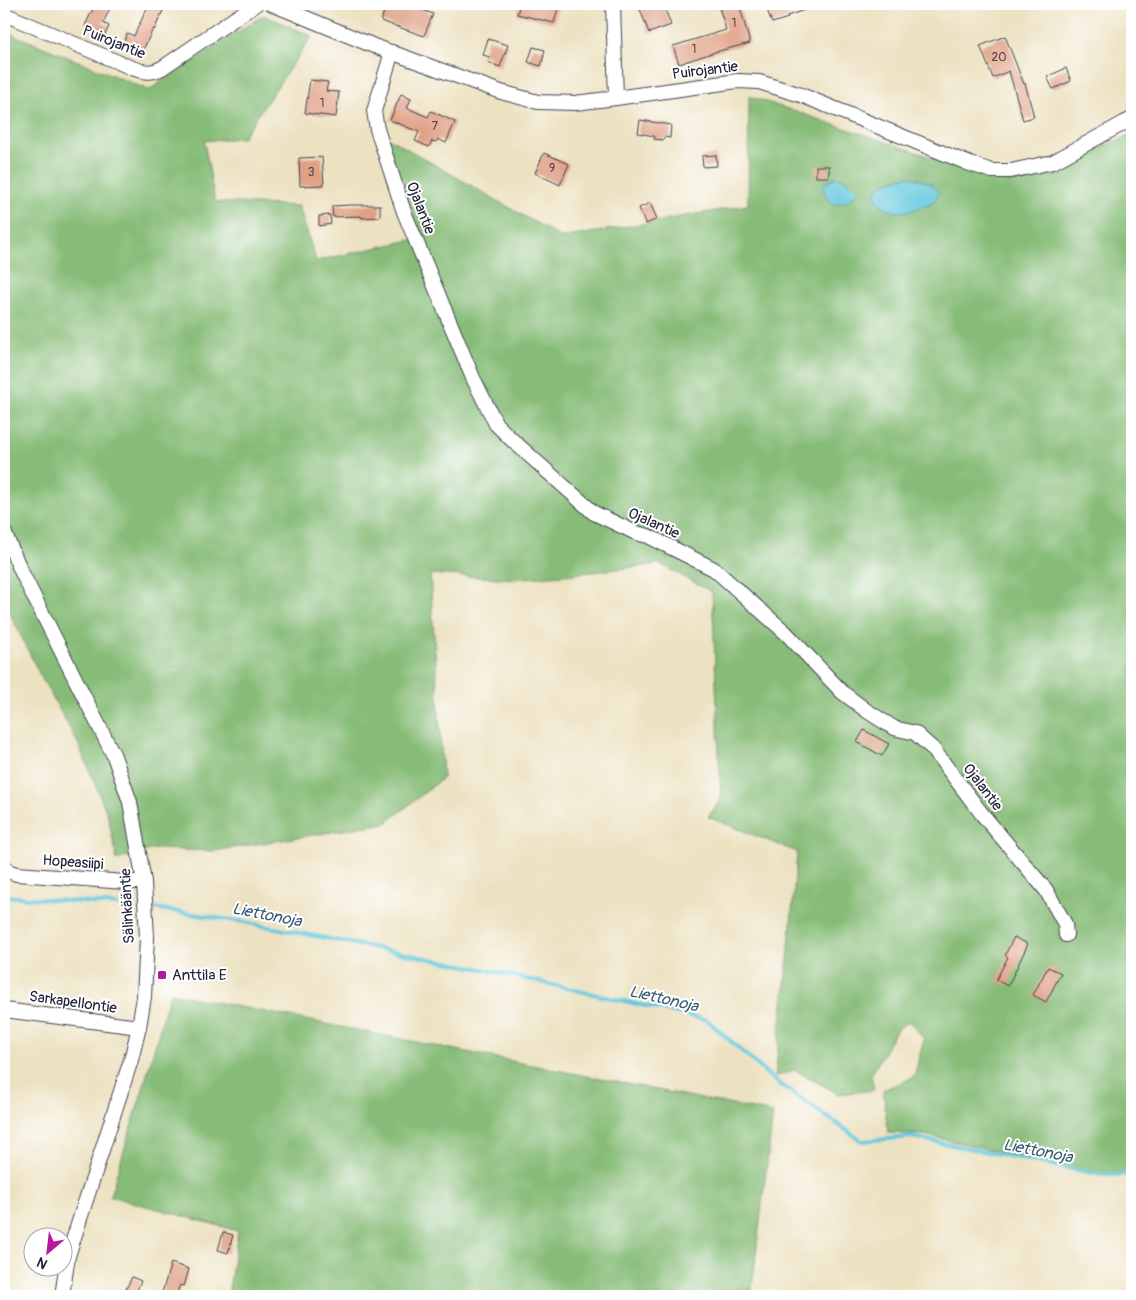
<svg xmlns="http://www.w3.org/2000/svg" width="1136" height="1300" viewBox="0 0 1136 1300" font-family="Pangolin,sans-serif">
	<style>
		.forest { fill: #86bc77; stroke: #546f59 }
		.water { fill: #60c7dd; stroke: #41748c }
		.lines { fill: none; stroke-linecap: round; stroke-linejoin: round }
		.stream { stroke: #60c7dd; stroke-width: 4 }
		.building { fill: #dfa084 }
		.minor-casing { stroke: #403f4f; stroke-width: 16 }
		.minor { stroke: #fff; stroke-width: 14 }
		.poi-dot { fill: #b5179e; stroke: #fff; stroke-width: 2 }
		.labels { text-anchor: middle; stroke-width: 4; stroke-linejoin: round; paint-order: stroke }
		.number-label { font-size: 12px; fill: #51424d }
		.street-label { font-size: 15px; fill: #22223b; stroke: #fff }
		.poi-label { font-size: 15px; fill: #22223b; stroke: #fff; text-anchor: start }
		.water-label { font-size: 16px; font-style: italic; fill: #385c74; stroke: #fff }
	</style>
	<rect width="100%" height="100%" fill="#fff"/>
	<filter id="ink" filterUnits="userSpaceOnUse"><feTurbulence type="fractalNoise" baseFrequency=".02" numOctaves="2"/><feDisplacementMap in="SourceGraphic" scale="10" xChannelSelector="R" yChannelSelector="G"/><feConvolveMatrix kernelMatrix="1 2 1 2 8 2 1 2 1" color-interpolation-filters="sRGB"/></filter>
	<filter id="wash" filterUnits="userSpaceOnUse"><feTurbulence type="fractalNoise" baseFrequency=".0096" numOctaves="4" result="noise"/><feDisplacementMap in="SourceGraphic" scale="20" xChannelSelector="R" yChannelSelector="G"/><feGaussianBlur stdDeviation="1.12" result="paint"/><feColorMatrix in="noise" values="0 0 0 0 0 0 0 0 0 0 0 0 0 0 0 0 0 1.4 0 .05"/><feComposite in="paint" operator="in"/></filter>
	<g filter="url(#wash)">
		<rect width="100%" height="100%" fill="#ece1c0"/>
		<!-- forest -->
		<g class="forest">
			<polygon points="263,15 312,36 242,138 204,141 215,202 299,206 316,261 420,238 385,136 562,238 748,205 749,96 1009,183 1132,135 1132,1176 1102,1175 925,1135 888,1133 883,1090 914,1077 924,1039 909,1021 897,1029 871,1075 874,1090 839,1094 795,1070 775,1077 788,958 797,852 708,817 721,799 712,592 660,564 575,574 514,579 430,574 443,778 386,823 214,851 153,849 117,860 108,816 78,743 40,675 4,601 4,31 149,90"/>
			<polygon points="170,993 773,1113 751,1296 228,1296 238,1231 110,1196 142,1092"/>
		</g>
		<!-- water -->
		<g class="water">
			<polygon points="908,176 930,183 939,192 933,203 910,211 895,212 885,208 876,200 876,191 884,183"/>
			<path d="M835,177L844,179L859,189C852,200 845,204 832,204L826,196L823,188L827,182Z"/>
		</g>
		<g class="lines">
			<!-- stream -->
			<g class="stream">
				<polyline points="4,896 117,905"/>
				<polyline points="153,908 244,922 492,971 707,1020 774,1080 862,1141 912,1137 1102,1175 1132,1174"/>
			</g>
		</g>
		<g id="blocks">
			<!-- building -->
			<g class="building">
				<polygon points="95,4 112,4 103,23 109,26 105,35 85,26"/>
				<polygon points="149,4 166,4 154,30 153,29 142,52 123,44 127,33 134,36"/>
				<polygon points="406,4 433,14 424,36 381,21 386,5 404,10"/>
				<polygon points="520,4 559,4 554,23 517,14"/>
				<polygon points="638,4 663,4 671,25 649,33"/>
				<polygon points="718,4 739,4 750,43 715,52 679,64 673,46 726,30"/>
				<polygon points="769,4 819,4 819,5 787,16 788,18 772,23 766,7 769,6"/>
				<polygon points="1005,36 1024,84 1025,83 1034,117 1023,120 1009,71 993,78 980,46"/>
				<polygon points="488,39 508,45 500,67 488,62 490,57 483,55"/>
				<polygon points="533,47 545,50 541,66 528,62"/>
				<polygon points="1066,68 1071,81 1053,89 1047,77"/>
				<polygon points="310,80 328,82 326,91 339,92 336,117 305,113"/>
				<polygon points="401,94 411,99 407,108 428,117 431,111 455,122 446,143 438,139 436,142 432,141 429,147 415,141 419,132 390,120"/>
				<polygon points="640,120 671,125 670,138 664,137 663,140 654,139 654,136 638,133"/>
				<polygon points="544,153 569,164 560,185 535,173"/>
				<polygon points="716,155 717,166 703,167 702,156"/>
				<polygon points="322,157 324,185 300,186 299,158"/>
				<rect x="816" y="166" width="13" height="11"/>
				<polygon points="650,203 657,219 646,224 639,208"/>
				<polygon points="350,205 380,205 380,217 362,218 361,216 333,217 332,206"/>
				<polygon points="330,215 331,224 319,226 319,216"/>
				<polygon points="864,730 889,744 882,756 857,742"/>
				<polygon points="1014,937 1028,944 1008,986 996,980 1008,957 1005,955"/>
				<polygon points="1048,967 1061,973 1046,1002 1033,995"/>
				<polygon points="223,1232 233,1235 228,1253 218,1250"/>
				<polygon points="171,1263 189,1269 184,1286 180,1285 176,1296 161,1296"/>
				<polygon points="132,1277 141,1281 136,1293 126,1289"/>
			</g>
		</g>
	</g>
	<g filter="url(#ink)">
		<use href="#blocks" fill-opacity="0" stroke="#403f4f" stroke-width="1"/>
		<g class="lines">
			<!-- minor casing -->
			<g class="minor-casing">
				<g id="minor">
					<polyline points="272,4 374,46 501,92 538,102 575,103 616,98 737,81 759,82 801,95 970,164 992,171 1011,171 1053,162 1124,123 1132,119"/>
					<polyline points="613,4 616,98"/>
					<path d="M4,14L132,68C145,72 150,74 162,68L256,4"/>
					<polyline points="392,52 374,111 377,129 404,212 473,378 496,424 511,439 594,513 636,533 648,536 714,569 786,633 842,692 867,711 894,728 915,733 933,749 982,814 1046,890 1065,924 1066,935"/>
					<polyline points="4,532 22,573 114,756 130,802 144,882 147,938 144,997 139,1027 131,1060 68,1256 62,1296"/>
					<polyline points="4,866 10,872 17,874 125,882 144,882"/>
					<polyline points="4,1010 139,1027"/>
				</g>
			</g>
			<!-- minor -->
			<use href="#minor" class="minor"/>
		</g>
	</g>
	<!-- markers -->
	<rect class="poi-dot" x="157" y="970" width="10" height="10" rx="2.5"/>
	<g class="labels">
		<!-- number labels -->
		<g class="number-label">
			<text x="734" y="27">1</text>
			<text x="694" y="53">1</text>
			<text x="999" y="61">20</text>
			<text x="322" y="107">1</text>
			<text x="435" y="130">7</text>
			<text x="552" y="172">9</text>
			<text x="311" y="176">3</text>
		</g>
		<!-- street labels -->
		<g class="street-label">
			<text transform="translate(114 42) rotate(22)" y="5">Puirojantie</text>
			<text transform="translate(705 70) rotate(-7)" y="5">Puirojantie</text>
			<text transform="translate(421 208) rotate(69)" y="5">Ojalantie</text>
			<text transform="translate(654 523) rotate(24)" y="5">Ojalantie</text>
			<text transform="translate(983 787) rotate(53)" y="5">Ojalantie</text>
			<text transform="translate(73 862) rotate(4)" y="5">Hopeasiipi</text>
			<text transform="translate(127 906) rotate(-93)" y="5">Sälinkääntie</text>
			<text transform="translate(73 1002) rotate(8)" y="5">Sarkapellontie</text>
		</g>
		<!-- poi labels -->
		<g class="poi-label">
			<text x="172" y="980">Anttila E</text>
		</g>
		<!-- water labels -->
		<g class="water-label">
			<text transform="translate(267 914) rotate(11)" y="6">Liettonoja</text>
			<text transform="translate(664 998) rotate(13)" y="6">Liettonoja</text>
			<text transform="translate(1038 1150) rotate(11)" y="6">Liettonoja</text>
		</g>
	</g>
	<!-- margin -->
	<rect width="1136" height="1300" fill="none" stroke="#fff" stroke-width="20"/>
	<!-- north arrow -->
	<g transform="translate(48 1252) rotate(208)"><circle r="24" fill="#ffffff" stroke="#a7a7b1"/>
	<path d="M0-4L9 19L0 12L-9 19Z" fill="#b5179e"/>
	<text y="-8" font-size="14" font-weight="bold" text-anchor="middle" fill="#22223b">N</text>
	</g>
</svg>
